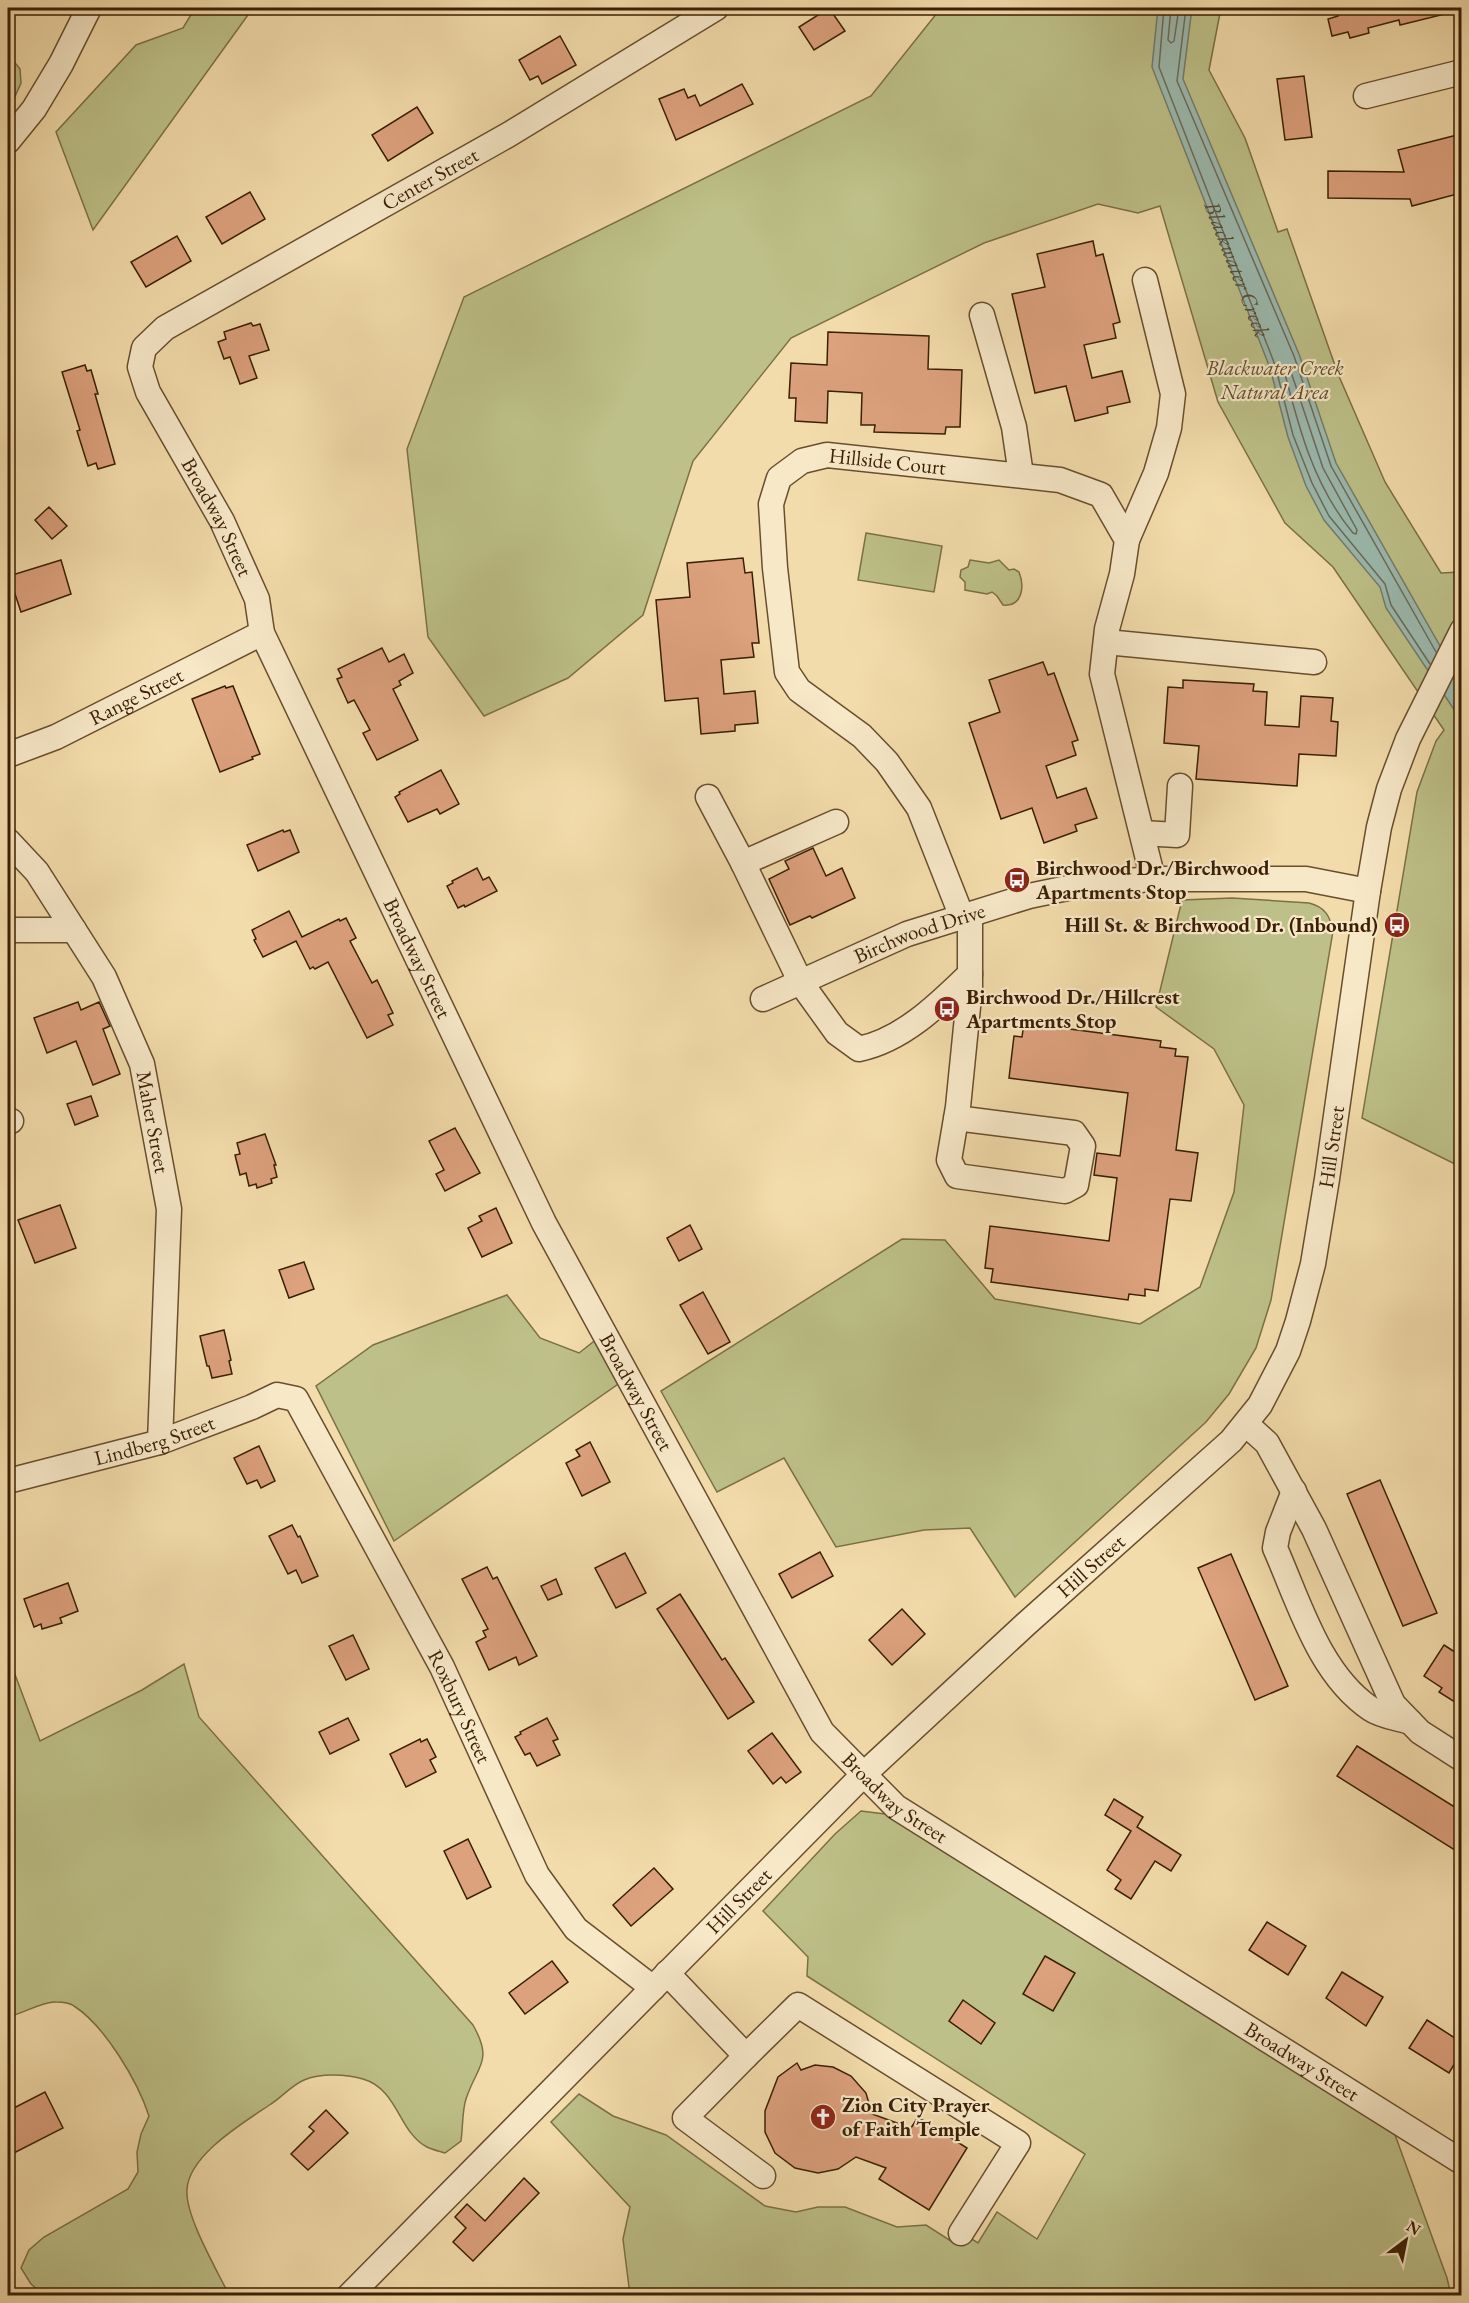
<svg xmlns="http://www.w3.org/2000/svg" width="1469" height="2303" viewBox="0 0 1469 2303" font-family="'EB Garamond',serif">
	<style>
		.green { fill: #bdc088; stroke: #7c7046; stroke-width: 1.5 }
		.water { fill: #9cbaaf; stroke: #757c6b; stroke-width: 1.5 }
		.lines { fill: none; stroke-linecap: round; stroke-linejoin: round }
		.shore { stroke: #6b6c5a; stroke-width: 1.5 }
		.building { fill: #dca17d; stroke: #3a1f04; stroke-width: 1.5 }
		.minor-casing { stroke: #684e2e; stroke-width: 27 }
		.minor { stroke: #f7e8c8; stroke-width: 24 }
		.labels { text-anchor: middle; stroke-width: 4.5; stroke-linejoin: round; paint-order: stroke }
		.street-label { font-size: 21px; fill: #3a1f04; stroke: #f7e8c8 }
		.park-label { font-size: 21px; font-style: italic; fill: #614f2c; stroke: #f7e8c8 }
		.poi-label { font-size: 21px; font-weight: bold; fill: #3a1f04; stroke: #f7e8c8; text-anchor: start }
		.water-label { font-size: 22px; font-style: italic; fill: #574e37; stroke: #f7e8c8 }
	</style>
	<rect width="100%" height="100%" fill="#f3dcab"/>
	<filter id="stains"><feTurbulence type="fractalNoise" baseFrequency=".00333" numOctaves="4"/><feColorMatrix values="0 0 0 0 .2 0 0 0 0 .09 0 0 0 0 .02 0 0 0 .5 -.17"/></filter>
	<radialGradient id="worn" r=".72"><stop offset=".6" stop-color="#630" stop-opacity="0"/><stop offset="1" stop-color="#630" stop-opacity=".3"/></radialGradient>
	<!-- green -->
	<g class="green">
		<polygon points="195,8 253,8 93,230 56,132 136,45 183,28"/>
		<polygon points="941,8 1221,8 1209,70 1245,138 1278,232 1287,229 1338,374 1385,482 1441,573 1461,572 1461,1167 1362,1118 1417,792 1436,741 1444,730 1333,567 1285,523 1218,402 1160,206 1138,213 1098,204 984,243 791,338 693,461 643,615 568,678 484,716 428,637 407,449 464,297 871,96"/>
		<polygon points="8,54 20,69 21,83 8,112"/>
		<polygon points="866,533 942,546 934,592 858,580"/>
		<path d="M970,560L989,563L999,560L1009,570L1014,569L1019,572C1025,587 1022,607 1003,605L997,596L992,592L987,594L965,590V582L960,577L961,570L968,567Z"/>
		<path d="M1232,898L1309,903C1325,907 1330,916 1333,931L1271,1300L1256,1348L1229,1394L1206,1422L1015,1597L970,1528L924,1530L836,1547L784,1458L717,1492L661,1391L902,1239L945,1240L995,1299L1140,1324L1200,1287L1234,1192L1244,1105L1214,1049L1156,1007L1182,900Z"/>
		<polygon points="507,1295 540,1338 579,1353 597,1339 621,1382 394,1541 316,1386 373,1345"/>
		<path d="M8,1656L40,1741L142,1690L184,1664L199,1717L473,2025C494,2062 477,2065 466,2099C462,2111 463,2127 461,2141L445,2153C439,2151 433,2150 427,2147C399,2133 398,2089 363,2079C346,2074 320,2073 304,2080C292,2085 282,2097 271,2104C246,2121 188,2155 187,2190C185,2216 217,2270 229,2295H44L31,2284L21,2268L29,2250L44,2237L128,2189L138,2172L137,2152L141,2134L149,2116C138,2082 105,2026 74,2006C70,2003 62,2002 56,2002C43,2001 22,2014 8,2017Z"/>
		<polygon points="861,1811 885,1814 1394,2132 1447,2278 1451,2295 630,2295 623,2239 630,2207 551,2122 579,2094 613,2116 666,2135 765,2206 796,2212 818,2207 845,2207 897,2227 926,2225 957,2245 964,2234 978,2243 997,2212 1037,2239 1085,2154 807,1976 808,1957 763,1911 835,1834"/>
	</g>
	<!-- water -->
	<polygon class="water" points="1158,8 1192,8 1183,79 1299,354 1336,463 1461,683 1461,720 1386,608 1380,587 1324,520 1306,486 1288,437 1270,368 1152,67"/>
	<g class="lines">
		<!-- shore -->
		<g class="shore">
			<path id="s1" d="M1164,8L1159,67L1275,365L1293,435L1312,483L1329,516L1385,584L1391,605L1430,664"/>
			<polyline points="1171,8 1168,40 1171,43 1174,41 1179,8"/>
			<polyline points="1186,8 1177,81 1294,356 1331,466 1436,652"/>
			<path d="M1286,367L1290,369L1323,468L1357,530L1356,534L1353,533C1314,486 1299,429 1284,370Z"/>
		</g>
	</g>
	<!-- building -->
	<g class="building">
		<polygon points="829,8 845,31 814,50 799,27"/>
		<polygon points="1335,8 1444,8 1445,14 1400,25 1399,20 1368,28 1369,33 1350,38 1348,32 1332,36 1328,19 1338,16"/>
		<polygon points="560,36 576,65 542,84 538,76 530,80 519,60"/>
		<polygon points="1304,76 1312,137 1285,140 1277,79"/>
		<polygon points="742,84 753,104 676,140 659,99 684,89 688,98 695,95 700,106"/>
		<polygon points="417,107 433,133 388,161 372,135"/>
		<polygon points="1461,134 1461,193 1412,206 1410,199 1328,198 1328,171 1404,172 1398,150"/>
		<polygon points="250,192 265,219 222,244 206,217"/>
		<polygon points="177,236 191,261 146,287 131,262"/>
		<polygon points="1093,241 1096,256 1103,254 1120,322 1113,324 1116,338 1084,345 1092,378 1122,371 1130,402 1107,407 1108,413 1075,421 1066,386 1035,393 1012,294 1045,287 1037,254"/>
		<polygon points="251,323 253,326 260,324 269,350 249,356 257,378 240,384 230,357 224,359 218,342 226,339 224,332"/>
		<polygon points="828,332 929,336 928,369 962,370 960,427 946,427 945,434 874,432 875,425 861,425 862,393 828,391 827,423 795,421 796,398 789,398 791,363 827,365"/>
		<polygon points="85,365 87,371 91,370 98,394 95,394 115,464 98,469 96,463 88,466 77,431 80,430 62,372"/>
		<polygon points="49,507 67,526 52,539 35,520"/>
		<polygon points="743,558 745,573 752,572 759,643 752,643 754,657 721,660 724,694 755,691 758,723 735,725 735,731 701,734 698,698 665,701 656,600 690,597 687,563"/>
		<polygon points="61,560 71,594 21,612 9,576"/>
		<polygon points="382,648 389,662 404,654 413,673 399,681 401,685 393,689 418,740 377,760 363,733 370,730 354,700 348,703 337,679 342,677 338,669"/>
		<polygon points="1043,662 1048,675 1054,673 1078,740 1072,742 1076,755 1046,766 1057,798 1086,788 1097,818 1075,825 1077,831 1044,843 1032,808 1001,819 969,723 1000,712 989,680"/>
		<polygon points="1183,680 1254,684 1253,691 1267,692 1265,725 1299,727 1301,696 1333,698 1331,721 1338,722 1336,756 1299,754 1297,786 1196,779 1199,746 1164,743 1168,687 1183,688"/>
		<polygon points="225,686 226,688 233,686 260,754 252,757 253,759 220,772 192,699"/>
		<polygon points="441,770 459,804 440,814 437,809 408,822 395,797 400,794 399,792"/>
		<polygon points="283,830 284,832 290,830 299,852 258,871 247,845"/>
		<polygon points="813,848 826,876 842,868 855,898 812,918 810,916 790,925 769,879 789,869 785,861"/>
		<polygon points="477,868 483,880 489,877 497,891 465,907 464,905 458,908 447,886 453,883 452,881"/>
		<polygon points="289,911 302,937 339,919 340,921 346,918 356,938 350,941 372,983 377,980 393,1013 388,1015 393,1025 367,1038 328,962 315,969 313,967 310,969 296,941 263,957 254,940 256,939 252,930"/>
		<polygon points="78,1002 81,1010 99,1002 110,1026 103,1029 120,1074 93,1085 76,1041 47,1053 34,1018"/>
		<polygon points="1024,1023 1161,1041 1160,1047 1176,1049 1175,1056 1188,1057 1176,1150 1198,1153 1191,1201 1170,1199 1158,1291 1145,1289 1145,1296 1129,1294 1128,1300 991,1282 993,1269 985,1268 990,1226 1109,1241 1117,1178 1094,1175 1097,1153 1120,1156 1128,1093 1009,1078 1014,1036 1022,1037"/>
		<polygon points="91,1096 98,1116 75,1125 67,1104"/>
		<polygon points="455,1128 480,1173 445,1191 436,1174 444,1170 429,1141"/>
		<polygon points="265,1134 276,1165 274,1165 277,1177 271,1179 272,1183 257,1188 256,1184 249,1186 246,1173 240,1175 235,1155 240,1154 237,1143"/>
		<polygon points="60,1205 76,1248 35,1263 18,1220"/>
		<polygon points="496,1208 512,1243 482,1257 468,1228 482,1221 479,1216"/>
		<polygon points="690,1225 702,1249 679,1261 667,1238"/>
		<polygon points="304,1262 314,1289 289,1298 279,1270"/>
		<polygon points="703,1292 730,1342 708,1354 680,1305"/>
		<polygon points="224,1330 231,1360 229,1361 232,1374 212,1378 209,1366 207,1366 200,1336"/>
		<polygon points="590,1442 610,1482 582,1496 566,1463 580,1456 576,1450"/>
		<polygon points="259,1446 275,1481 261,1488 257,1480 247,1484 234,1458"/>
		<polygon points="1380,1480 1437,1613 1403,1626 1347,1494"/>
		<polygon points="292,1525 298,1537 300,1536 318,1576 302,1583 296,1570 288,1574 269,1536"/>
		<polygon points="820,1552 833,1576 792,1598 779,1574"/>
		<polygon points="625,1553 646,1593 616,1608 595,1568"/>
		<polygon points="1231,1554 1288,1686 1255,1700 1198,1568"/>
		<polygon points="487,1567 493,1579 497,1577 537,1656 519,1665 516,1657 489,1670 476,1642 486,1637 483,1631 488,1629 462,1579"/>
		<polygon points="556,1579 562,1594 548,1600 541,1586"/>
		<polygon points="68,1583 78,1611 60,1618 62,1623 42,1629 41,1624 34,1627 24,1599"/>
		<polygon points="680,1594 722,1660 725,1658 754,1702 728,1719 657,1609"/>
		<polygon points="902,1609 925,1634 892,1665 869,1640"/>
		<polygon points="353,1635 369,1669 346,1680 329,1646"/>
		<polygon points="1444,1645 1461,1656 1461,1706 1439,1692 1442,1688 1424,1676"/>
		<polygon points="348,1718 359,1740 330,1754 319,1732"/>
		<polygon points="547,1718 558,1739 553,1741 560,1755 537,1766 530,1753 525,1755 515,1737 521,1734 520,1732"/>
		<polygon points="772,1733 801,1772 786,1783 781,1777 773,1784 748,1751"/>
		<polygon points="420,1739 421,1742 427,1739 436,1757 430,1760 436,1772 406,1787 390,1754"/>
		<polygon points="1357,1746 1461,1811 1461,1854 1337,1776"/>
		<polygon points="1114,1799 1143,1817 1137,1827 1181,1855 1171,1871 1155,1861 1131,1899 1115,1889 1121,1880 1107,1870 1131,1831 1105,1815"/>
		<polygon points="468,1839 491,1887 467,1899 444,1851"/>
		<polygon points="654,1868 673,1889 631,1926 613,1905"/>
		<polygon points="1267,1922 1306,1946 1288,1975 1249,1950"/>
		<polygon points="1045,1956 1075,1973 1053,2011 1023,1994"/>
		<polygon points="552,1961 568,1982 525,2014 509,1993"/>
		<polygon points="1342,1972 1383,1997 1366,2026 1326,1998"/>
		<polygon points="963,2000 995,2023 981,2044 949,2021"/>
		<polygon points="1427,2020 1461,2042 1461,2053 1449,2073 1409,2048"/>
		<polygon points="797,2063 801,2070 815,2065 833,2067 851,2076 866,2093 872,2114 911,2128 918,2117 967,2148 929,2210 879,2179 886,2168 856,2157 838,2169 818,2173 795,2168 775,2153 765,2132 765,2111 778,2077"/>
		<polygon points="45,2092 63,2128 8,2156 8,2111"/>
		<polygon points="326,2110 348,2133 308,2170 291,2154 314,2131 309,2127"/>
		<polygon points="524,2178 539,2193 473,2261 453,2242 466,2228 455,2217 467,2204 485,2221"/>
	</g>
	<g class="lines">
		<!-- minor casing -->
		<g class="minor-casing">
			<g id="minor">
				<path id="s2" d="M716,8L508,135L165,328L144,348L140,367L148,392L222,521L257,599L262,633L544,1223L822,1732L896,1807L1462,2162"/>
				<polyline points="1366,96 1462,72"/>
				<polyline points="8,141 34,109 61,64 89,8"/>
				<polyline points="982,315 1014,427 1021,475"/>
				<polyline points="1127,540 1156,473 1169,428 1173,394 1145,280"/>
				<polyline points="1106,642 1314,662"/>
				<path id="s3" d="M8,755L56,737L262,633"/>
				<path d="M708,797L743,863L801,983L837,1033L859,1049C903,1040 939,1004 970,974"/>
				<polyline points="1142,833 1177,835 1180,786"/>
				<path id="s4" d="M8,841L37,872L104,977L142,1064L169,1209L160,1442"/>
				<polyline points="743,863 836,822"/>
				<path id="s5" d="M962,917L919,808L887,762L862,736L799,690L787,672L775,568L771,504L779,478L802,461L827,455L1060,480L1101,495L1127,540L1122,574L1107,629L1102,674L1153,879"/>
				<polyline points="8,930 74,930"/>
				<path id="s6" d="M763,999L907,934L1029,896L1087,884L1153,879H1306L1368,891"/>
				<polyline points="956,1118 1074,1133 1083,1146 1076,1185 1065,1191 957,1176 949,1160 958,1107 970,987 970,914"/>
				<polyline points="8,1122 11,1121"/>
				<polyline points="1246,1424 1267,1443 1314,1529 1393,1704 1420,1732 1462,1759"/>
				<path id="s7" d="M8,1481L160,1442L252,1407L277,1395L296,1399L442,1667L537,1875L576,1929L653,1988"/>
				<path d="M1294,1491L1278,1532L1275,1548C1299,1602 1319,1674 1371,1709C1381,1716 1398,1718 1410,1722"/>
				<polyline points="667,1973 746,2056 798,2005 1018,2143 961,2233"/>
				<polyline points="746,2056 685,2118 763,2176"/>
				<path id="s8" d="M349,2296L864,1774L1026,1624L1231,1441L1260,1405L1288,1351L1298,1321L1313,1264L1327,1179L1368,891L1379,827L1389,789L1408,739L1462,631"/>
			</g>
		</g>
		<!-- minor -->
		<use href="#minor" class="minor"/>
	</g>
	<!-- icons -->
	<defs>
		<g id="bus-disc" transform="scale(1.35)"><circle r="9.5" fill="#8f2418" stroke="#f7e8c8"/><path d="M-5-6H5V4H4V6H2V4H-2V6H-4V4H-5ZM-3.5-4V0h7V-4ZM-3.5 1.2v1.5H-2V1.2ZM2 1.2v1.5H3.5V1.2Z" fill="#fff"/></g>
		<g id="church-disc" transform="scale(1.35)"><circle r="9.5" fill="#8f2418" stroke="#f7e8c8"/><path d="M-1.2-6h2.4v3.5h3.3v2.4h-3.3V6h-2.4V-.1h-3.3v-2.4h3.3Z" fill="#fff"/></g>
	</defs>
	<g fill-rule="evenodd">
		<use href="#bus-disc" x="1017" y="880"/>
		<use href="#bus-disc" x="1397" y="925"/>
		<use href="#bus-disc" x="947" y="1009"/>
		<use href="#church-disc" x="823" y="2117"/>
	</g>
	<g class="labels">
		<!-- street labels -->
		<g class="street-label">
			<text transform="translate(430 179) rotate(-29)" y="7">Center Street</text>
			<text dy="7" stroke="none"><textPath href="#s5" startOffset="620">Hillside Court</textPath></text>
			<text dy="7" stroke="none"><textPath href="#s2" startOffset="855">Broadway Street</textPath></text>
			<text dy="7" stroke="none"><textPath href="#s3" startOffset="141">Range Street</textPath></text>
			<text dy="7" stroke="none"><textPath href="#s6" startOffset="170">Birchwood Drive</textPath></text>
			<text dy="7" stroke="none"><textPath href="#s2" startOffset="1341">Broadway Street</textPath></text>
			<text dy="7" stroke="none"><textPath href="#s4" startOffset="321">Maher Street</textPath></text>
			<text dy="7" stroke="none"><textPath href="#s8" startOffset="1545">Hill Street</textPath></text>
			<text dy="7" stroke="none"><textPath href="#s2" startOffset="1827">Broadway Street</textPath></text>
			<text dy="7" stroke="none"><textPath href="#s7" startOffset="152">Lindberg Street</textPath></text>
			<text dy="7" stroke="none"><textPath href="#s8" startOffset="1041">Hill Street</textPath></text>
			<text dy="7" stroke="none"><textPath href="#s7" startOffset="651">Roxbury Street</textPath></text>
			<text dy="7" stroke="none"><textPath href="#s2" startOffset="2313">Broadway Street</textPath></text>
			<text dy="7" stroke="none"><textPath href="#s8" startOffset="555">Hill Street</textPath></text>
			<text dy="7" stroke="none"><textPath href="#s2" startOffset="2799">Broadway Street</textPath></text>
		</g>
		<!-- park labels -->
		<g class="park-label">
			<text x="1275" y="375">Blackwater Creek<tspan x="1275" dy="24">Natural Area</tspan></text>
		</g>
		<!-- poi labels -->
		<g class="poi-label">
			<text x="1036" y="875">Birchwood Dr./Birchwood<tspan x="1036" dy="24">Apartments Stop</tspan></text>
			<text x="1378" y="932" text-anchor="end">Hill St. &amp; Birchwood Dr. (Inbound)</text>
			<text x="966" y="1004">Birchwood Dr./Hillcrest<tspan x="966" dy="24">Apartments Stop</tspan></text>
			<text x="842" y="2112">Zion City Prayer<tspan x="842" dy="24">of Faith Temple</tspan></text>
		</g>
		<!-- water labels -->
		<g class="water-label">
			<text dy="8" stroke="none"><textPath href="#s1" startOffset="276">Blackwater Creek</textPath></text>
		</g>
	</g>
	<!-- margin -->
	<rect width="1469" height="2303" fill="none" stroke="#f3dcab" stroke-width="30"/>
	<rect x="9" y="9" width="1451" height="2285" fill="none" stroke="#3a1f04" stroke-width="3"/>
	<rect x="15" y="15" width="1439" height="2273" fill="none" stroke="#3a1f04" stroke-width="1.5"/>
	<!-- north arrow -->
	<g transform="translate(1406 2240) rotate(32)" stroke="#f7e8c8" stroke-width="4.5" paint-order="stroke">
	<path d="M0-4.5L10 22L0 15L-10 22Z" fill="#3a1f04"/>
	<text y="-9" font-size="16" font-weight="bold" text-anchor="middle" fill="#3a1f04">N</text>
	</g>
	<rect width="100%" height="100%" filter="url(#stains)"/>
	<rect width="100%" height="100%" fill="url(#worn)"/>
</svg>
